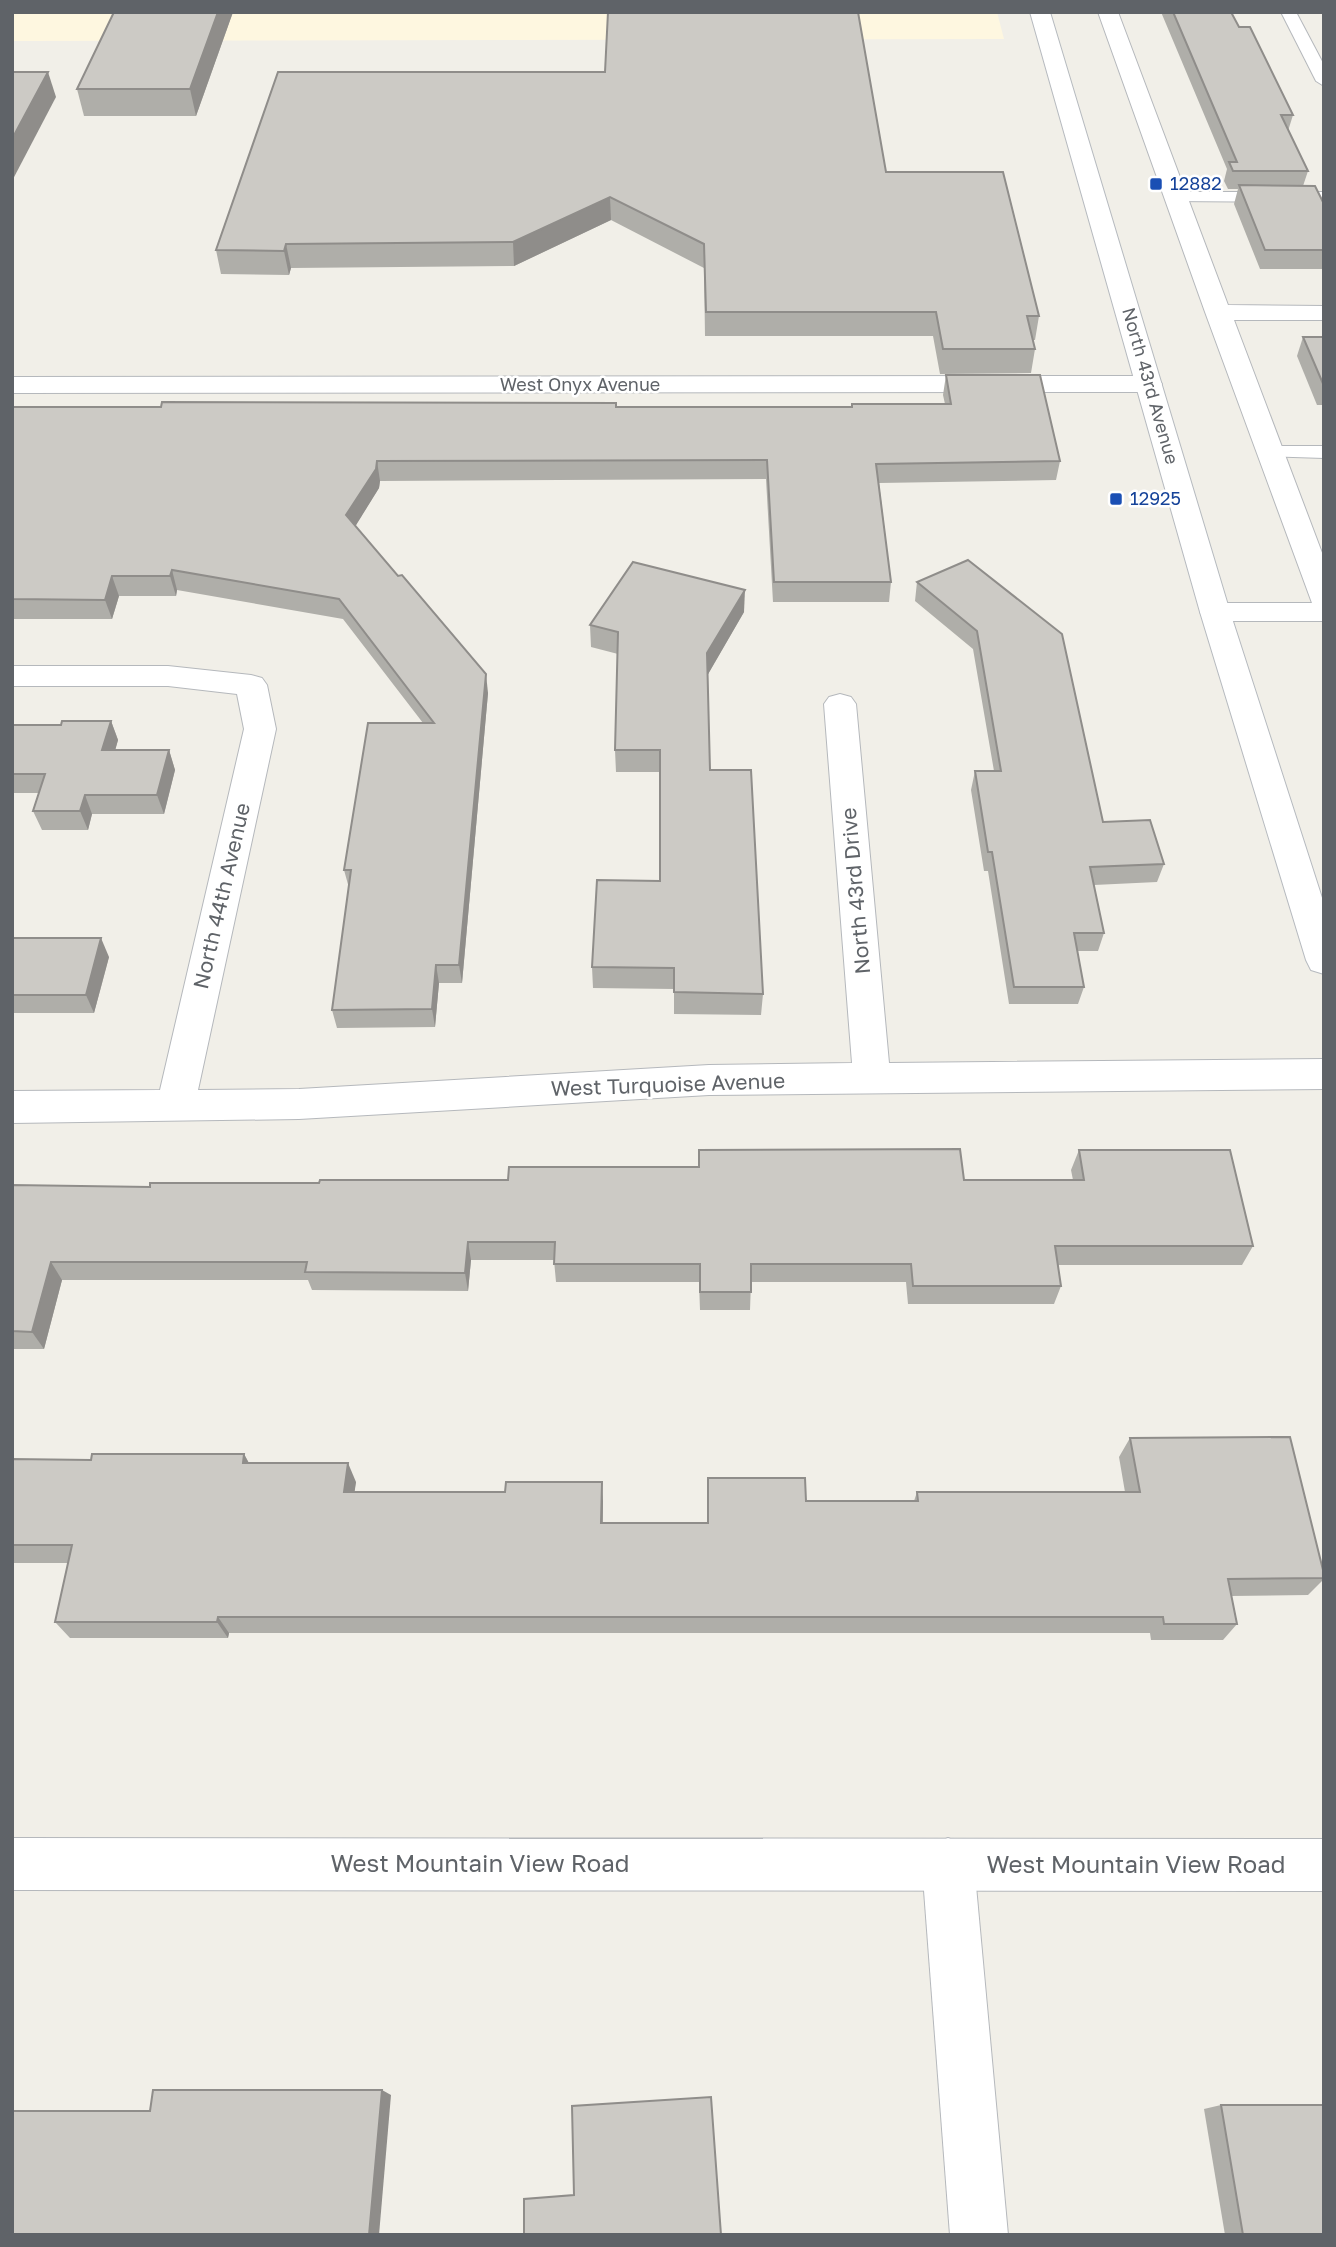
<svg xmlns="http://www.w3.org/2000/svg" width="1336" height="2247" viewBox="0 0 1336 2247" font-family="'Golos Text',sans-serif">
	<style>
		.commercial { fill: #fef7e0 }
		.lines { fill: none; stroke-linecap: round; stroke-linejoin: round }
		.service-casing { stroke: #b5b8bc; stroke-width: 2 }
		.minor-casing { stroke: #b5b8bc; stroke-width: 2 }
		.tertiary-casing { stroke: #b5b8bc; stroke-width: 2 }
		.secondary-casing { stroke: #b6babf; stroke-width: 2 }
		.service { fill: #fff; fill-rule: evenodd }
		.minor { fill: #fff; fill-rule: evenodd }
		.tertiary { fill: #fff; fill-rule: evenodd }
		.secondary { fill: #fff; fill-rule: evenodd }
		.wall { fill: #afaea9 }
		.shaded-wall { fill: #8f8d8a }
		.building { fill: #cccac5; stroke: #8f8d8a; stroke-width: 2 }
		.transit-dot { fill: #1a4fb4; stroke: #fff; stroke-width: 2.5 }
		.labels { text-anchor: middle; stroke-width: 5; stroke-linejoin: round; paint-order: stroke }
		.far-transit-label { font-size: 18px; fill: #164399; stroke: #fff; text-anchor: start }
		.far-street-label { font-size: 18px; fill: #5f6368; stroke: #fff }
		.street-label { font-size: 21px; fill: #5f6368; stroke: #fff }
		.near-street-label { font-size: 24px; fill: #5f6368; stroke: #fff }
	</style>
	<rect width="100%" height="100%" fill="#f1efe8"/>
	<!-- commercial -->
	<polygon class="commercial" points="12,12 997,12 1004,39 12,41"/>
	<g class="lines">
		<!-- service casing -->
		<g class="service-casing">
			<g id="service">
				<polygon points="1281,12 1296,12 1324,65 1324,86 1316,81"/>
				<polygon points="1175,192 1324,192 1324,202 1169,201 1166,197 1169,193"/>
				<polygon points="1268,446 1324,446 1324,458 1261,456 1258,452 1261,448"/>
			</g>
		</g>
		<!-- minor casing -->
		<g class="minor-casing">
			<g id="minor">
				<polygon points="1098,12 1118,12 1228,305 1324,306 1324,320 1234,320 1324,558 1324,621 1215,621 1204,619 1200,612 1204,605 1215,603 1312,603 1205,312"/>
				<polygon points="1149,376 1158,378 1162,384 1158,390 1149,392 12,393 12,377"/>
				<polygon points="12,666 168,666 251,675 262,678 267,685 276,729 198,1090 299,1089 709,1065 852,1063 824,704 829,697 840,694 851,697 856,704 889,1063 1324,1059 1324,1089 709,1095 299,1119 12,1123 12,1091 160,1090 244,729 237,694 168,686 12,686"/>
				<polygon points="948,1838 966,1846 974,1864 1008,2235 950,2235 922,1864 930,1846"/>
			</g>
		</g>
		<!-- tertiary casing -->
		<g class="tertiary-casing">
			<polygon id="tertiary" points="12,1838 1324,1839 1324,1891 12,1890"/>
		</g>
		<!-- secondary casing -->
		<g class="secondary-casing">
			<polygon id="secondary" points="1030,12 1050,12 1230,612 1324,904 1324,974 1311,970 1306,960 1200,612"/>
		</g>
		<!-- service -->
		<use href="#service" class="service"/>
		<!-- minor -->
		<use href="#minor" class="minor"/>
		<!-- tertiary -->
		<use href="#tertiary" class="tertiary"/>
		<!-- secondary -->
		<use href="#secondary" class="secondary"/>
	</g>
	<!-- wall -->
	<g class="wall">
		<polygon points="114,12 233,12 196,116 84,116 77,89"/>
		<polygon points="1161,12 1231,12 1239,27 1293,115 1288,131 1308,171 1303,186 1324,204 1324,269 1260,269 1234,204 1238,189 1228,189 1224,181 1227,169"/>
		<polygon points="278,72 886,172 1039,316 1035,340 1033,340 1035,349 1031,373 940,374 933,336 705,336 704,268 611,220 514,266 291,268 289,275 221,274 216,250"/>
		<polygon points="1303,337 1324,337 1324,405 1317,405 1297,356"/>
		<polygon points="946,375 1060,461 1056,480 879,483 891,582 889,602 773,602 766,479 380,481 379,488 355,526 488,693 462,983 439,983 435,1027 337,1028 332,1010 349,888 344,870 423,723 343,619 177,590 176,596 119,596 112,619 12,619 12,407 852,407 852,404 945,404 943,395"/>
		<polygon points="968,560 1103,822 1164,864 1157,882 1094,885 1104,933 1098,951 1077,951 1084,987 1078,1004 1009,1004 988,871 984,871 971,790 975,771 994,771 973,649 915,601 917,582"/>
		<polygon points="744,612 708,674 710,770 763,994 761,1015 674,1014 674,989 593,988 592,967 660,881 660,772 616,772 615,750 618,654 591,647 590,625"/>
		<polygon points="111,721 118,740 115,750 169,750 175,770 164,814 92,814 88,830 42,830 33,811 39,793 12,793 12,725 61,725"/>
		<polygon points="12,938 109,957 94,1013 12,1013"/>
		<polygon points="699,1150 964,1180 1073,1180 1071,1170 1079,1150 1253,1246 1242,1265 1058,1265 1061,1286 1054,1304 908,1304 906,1282 751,1282 750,1310 700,1310 699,1282 556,1282 554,1260 471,1260 468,1291 312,1290 308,1280 62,1280 44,1349 12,1349 12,1185 150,1187 508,1180 698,1167"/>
		<polygon points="1130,1438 1324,1579 1308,1595 1231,1596 1237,1624 1223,1640 1151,1640 1150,1633 229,1633 228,1638 70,1638 55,1622 68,1563 12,1563 12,1459 91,1460 244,1454 249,1463 356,1482 354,1492 603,1501 603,1523 707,1523 708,1478 806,1501 914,1501 917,1492 1125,1492 1119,1457"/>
		<polygon points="1221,2105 1324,2235 1225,2235 1204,2109"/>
	</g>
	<!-- shaded-wall -->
	<g class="shaded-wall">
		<polygon points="218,12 233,12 196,116 190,89"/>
		<polygon points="48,72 56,97 12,181 12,139"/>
		<polygon points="610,197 611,220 514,266 513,242"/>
		<polygon points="286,244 291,268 289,275 284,251"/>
		<polygon points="377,461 380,481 379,488 350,535 346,515"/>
		<polygon points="172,570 177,590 176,596 170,576"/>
		<polygon points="112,576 119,596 112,619 105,600"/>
		<polygon points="745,590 744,612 707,676 707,653"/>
		<polygon points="486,674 488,693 462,983 459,965"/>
		<polygon points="111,721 118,740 110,769 102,750"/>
		<polygon points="169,750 175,770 164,814 157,795"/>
		<polygon points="85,795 92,814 88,830 80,811"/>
		<polygon points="101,938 109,957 94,1013 86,995"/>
		<polygon points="436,965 439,983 435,1027 432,1009"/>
		<polygon points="468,1242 471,1260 468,1291 465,1273"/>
		<polygon points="51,1262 62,1280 44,1349 32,1332"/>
		<polygon points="244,1454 254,1473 243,1463"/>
		<polygon points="348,1463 356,1482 352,1510 344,1492"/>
		<polygon points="602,1482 603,1501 602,1541 601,1523"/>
		<polygon points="218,1617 229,1633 228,1638 217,1622"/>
		<polygon points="382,2090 391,2095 379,2235 369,2235"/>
	</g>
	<!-- building -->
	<g class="building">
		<polygon points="114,12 218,12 190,89 77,89"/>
		<polygon points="608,12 858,12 886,172 1003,172 1039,316 1027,316 1035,349 943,349 936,312 706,312 704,244 610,197 513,242 286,244 284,251 216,250 278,72 605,72"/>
		<polygon points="1173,12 1231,12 1239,27 1250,27 1293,115 1281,115 1308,171 1233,171 1229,162 1237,162"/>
		<polygon points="12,72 48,72 12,139"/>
		<polygon points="1239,185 1315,186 1324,204 1324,250 1265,250"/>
		<polygon points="1303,337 1324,337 1324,386"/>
		<polygon points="946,375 1040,375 1060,461 876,464 891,582 774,582 767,460 377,461 376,469 346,515 398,576 402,575 486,674 459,965 436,965 432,1009 332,1010 351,870 344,870 368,723 434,723 339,599 172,570 170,576 112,576 105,600 12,599 12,407 161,407 162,402 616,403 616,407 852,407 852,404 951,404"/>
		<polygon points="968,560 1062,634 1103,822 1150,820 1164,864 1090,867 1104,933 1074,933 1084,987 1014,987 992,852 988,852 975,771 1001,771 977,631 917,582"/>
		<polygon points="633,562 745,590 707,653 710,770 751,770 763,994 674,992 674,968 592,967 597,880 660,881 660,750 615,750 618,632 590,625"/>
		<polygon points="62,721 111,721 102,750 169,750 157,795 85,795 80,811 33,811 45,774 12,774 12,725 61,725"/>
		<polygon points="12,938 101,938 86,995 12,995"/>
		<polygon points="960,1149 964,1180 1084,1180 1079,1150 1230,1150 1253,1246 1055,1246 1061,1286 913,1286 911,1264 751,1264 751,1292 700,1292 700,1264 554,1264 555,1242 468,1242 465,1273 305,1272 307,1262 51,1262 32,1332 12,1331 12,1185 150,1187 150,1183 319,1183 320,1180 508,1180 509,1167 699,1167 699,1150"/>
		<polygon points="1290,1437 1324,1574 1324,1578 1228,1579 1237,1624 1164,1624 1163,1617 218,1617 217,1622 55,1622 72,1545 12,1545 12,1459 91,1460 92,1454 244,1454 243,1463 348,1463 344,1492 505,1492 506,1482 602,1482 601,1523 708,1523 708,1478 805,1478 806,1501 918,1501 917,1492 1140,1492 1130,1438"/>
		<polygon points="153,2090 382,2090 369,2235 12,2235 12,2111 150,2111"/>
		<polygon points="711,2097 721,2235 524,2235 524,2199 574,2195 572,2106"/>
		<polygon points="1221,2105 1324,2105 1324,2235 1243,2235"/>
	</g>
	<!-- markers -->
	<g class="transit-dot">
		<rect x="1149" y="177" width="14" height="14" rx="3.5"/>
		<rect x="1109" y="492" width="14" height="14" rx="3.5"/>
	</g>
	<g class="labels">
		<!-- far-transit labels -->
		<g class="far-transit-label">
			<text x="1170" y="190">12882</text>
			<text x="1130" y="505">12925</text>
		</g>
		<!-- far-street labels -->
		<g class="far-street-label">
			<text x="580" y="391">West Onyx Avenue</text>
			<text transform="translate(1150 386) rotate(74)" y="6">North 43rd Avenue</text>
		</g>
		<!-- street labels -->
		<g class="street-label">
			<text transform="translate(856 891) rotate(-95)" y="7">North 43rd Drive</text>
			<text transform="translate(222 896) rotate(-77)" y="7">North 44th Avenue</text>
			<text transform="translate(668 1085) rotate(-2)" y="7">West Turquoise Avenue</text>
		</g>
		<!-- near-street labels -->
		<g class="near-street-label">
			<text x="480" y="1872">West Mountain View Road</text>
			<text x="1136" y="1873">West Mountain View Road</text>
		</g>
	</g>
	<!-- border -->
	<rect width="1336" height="2247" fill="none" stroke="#5f6368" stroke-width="28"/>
</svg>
